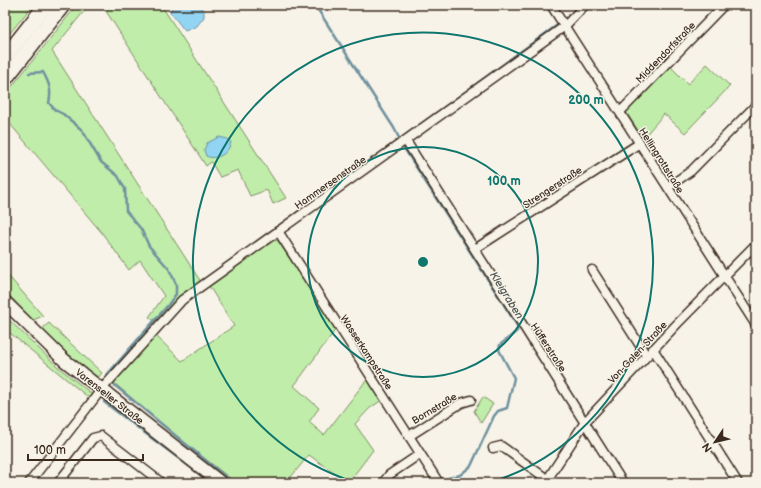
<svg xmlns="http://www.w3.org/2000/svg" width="761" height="488" viewBox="0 0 761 488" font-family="'Balsamiq Sans',sans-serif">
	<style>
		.green { fill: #c0edaa; stroke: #7e8c64 }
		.water { fill: #91d5f3; stroke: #6f919e }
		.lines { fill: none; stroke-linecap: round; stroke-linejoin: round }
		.stream { stroke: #6f919e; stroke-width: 2.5 }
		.minor-casing { stroke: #3b2a1e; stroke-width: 11 }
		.secondary-casing { stroke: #3b2a1e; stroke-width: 15 }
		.trunk-casing { stroke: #3b2a1e; stroke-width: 17 }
		.minor { stroke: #f7f3e8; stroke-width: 8 }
		.secondary { stroke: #f7f3e8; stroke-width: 12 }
		.trunk { stroke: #f7f3e8; stroke-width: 14 }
		.ring { fill: none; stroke: #0f766e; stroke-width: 2 }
		.labels { text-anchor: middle; stroke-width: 3; stroke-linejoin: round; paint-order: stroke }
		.street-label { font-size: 10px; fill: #3b2a1e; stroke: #f7f3e8 }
		.water-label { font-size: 11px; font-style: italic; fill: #505553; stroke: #f7f3e8 }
		.centre { fill: #0f766e; stroke: #f7f3e8; stroke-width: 2 }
		.ring-label { font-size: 12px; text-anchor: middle; font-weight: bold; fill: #0f766e; stroke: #f7f3e8; stroke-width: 3; stroke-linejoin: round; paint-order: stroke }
	</style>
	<rect width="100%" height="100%" fill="#f7f3e8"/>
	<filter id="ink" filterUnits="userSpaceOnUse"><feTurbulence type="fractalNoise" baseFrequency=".025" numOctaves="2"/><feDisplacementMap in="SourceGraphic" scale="8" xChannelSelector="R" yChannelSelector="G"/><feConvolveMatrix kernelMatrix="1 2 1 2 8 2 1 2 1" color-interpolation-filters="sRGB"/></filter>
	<g filter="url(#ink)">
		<!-- green -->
		<g class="green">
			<polygon points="5,5 33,5 5,39"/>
			<polygon points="77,5 89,5 52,51 201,282 157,323 149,317 164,296 140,260 129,270 102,233 5,118 5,95"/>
			<polygon points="102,5 161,5 286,198 273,204 267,190 250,196 238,170 220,177 211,162 206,166"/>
			<polygon points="707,64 730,86 685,133 664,114 643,138 626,112 670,66 688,84"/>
			<polygon points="273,240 278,241 336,329 294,386 319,408 309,422 324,435 368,378 382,400 370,408 355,424 373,450 348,483 309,455 286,483 236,483 175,435 113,382 155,335 182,361 234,326 209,286"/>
			<polygon points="5,272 43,316 33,320 5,291"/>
			<polygon points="5,316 58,367 92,394 89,398 5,329"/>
			<polygon points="49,323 102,373 97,379 44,333 43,328"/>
			<polygon points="483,397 493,404 481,423 474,411"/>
		</g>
		<!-- water -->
		<g class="water">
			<polygon points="173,5 199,5 204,11 204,17 197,26 185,31 170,12"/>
			<path d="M219,137L228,139L231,142C229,153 217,161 206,156L204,150L207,143Z"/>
		</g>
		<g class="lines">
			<!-- stream -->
			<g class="stream">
				<polyline points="315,5 394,128 400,140"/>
				<path d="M29,73L43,72C49,83 52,90 49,103L55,110L63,114L82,130L101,162L118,176L125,189L126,211L141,229L149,246L169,269L176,284V294L168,305L105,377"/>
				<polyline points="407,134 556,26 558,23 546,5"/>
				<polyline points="404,148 518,327 517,331 500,345 499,350 514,378 507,408 498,411 494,416 471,466 460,475 445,479"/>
				<polyline points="113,384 233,483"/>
				<polyline points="104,402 211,483"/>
			</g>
			<!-- minor casing -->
			<g class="minor-casing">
				<g id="minor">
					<polyline points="551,5 756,325"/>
					<polyline points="620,112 724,5"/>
					<polyline points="406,141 623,483"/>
					<polyline points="668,187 691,171 756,105"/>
					<polyline points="278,231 439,483"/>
					<polyline points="475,249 640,143"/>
					<polyline points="592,270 646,355"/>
					<polyline points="653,349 738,483"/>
					<polyline points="409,436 461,403 471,400"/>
					<polyline points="493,448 501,446 547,479"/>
					<polyline points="29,483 101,390 182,300 551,36 565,26 585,5"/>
					<polyline points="58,483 93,438 101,436 162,483"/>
					<polyline points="383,483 389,475 420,454"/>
					<polyline points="545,483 585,422 677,324 756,244"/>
				</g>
			</g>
			<!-- secondary casing -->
			<g class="secondary-casing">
				<polyline id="secondary" points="5,302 64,360 221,483"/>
			</g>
			<!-- trunk casing -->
			<g class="trunk-casing">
				<g id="trunk">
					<polyline points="5,57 46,5"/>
					<polyline points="5,79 63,5"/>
				</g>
			</g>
			<!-- minor -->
			<use href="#minor" class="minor"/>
			<!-- secondary -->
			<use href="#secondary" class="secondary"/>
			<!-- trunk -->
			<use href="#trunk" class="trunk"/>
		</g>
	</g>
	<!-- distance rings -->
	<g class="ring">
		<circle cx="423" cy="262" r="115"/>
		<path d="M358 483A230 230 0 1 1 488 483"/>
	</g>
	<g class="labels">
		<!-- street labels -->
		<g class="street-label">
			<text transform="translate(665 52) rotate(-46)" y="4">Middendorfstraße</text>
			<text transform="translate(662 160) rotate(58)" y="4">Hellingrottstraße</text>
			<text transform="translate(330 182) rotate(-35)" y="4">Hammersenstraße</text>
			<text transform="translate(552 187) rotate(-33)" y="4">Strengerstraße</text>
			<text transform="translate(549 347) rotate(57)" y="4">Hüfferstraße</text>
			<text transform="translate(367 352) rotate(57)" y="4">Wasserkampstraße</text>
			<text transform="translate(637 352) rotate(-47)" y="4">Von-Galen-Straße</text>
			<text transform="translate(110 396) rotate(38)" y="4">Varenseller Straße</text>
			<text transform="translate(434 408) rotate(-31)" y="4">Bornstraße</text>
		</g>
		<!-- water labels -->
		<g class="water-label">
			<text transform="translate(507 295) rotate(58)" y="4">Kleigraben</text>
		</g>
	</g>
	<circle cx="423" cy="262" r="6" class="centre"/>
	<g class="ring-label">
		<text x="586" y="104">200 m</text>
		<text x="504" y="185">100 m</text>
	</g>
	<!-- margin -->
	<rect width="761" height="488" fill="none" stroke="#f7f3e8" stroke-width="20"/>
	<rect x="10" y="10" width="741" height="468" fill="none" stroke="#3b2a1e" stroke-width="1.5" filter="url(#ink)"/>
	<!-- north arrow -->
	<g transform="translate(715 442) rotate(235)" stroke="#f7f3e8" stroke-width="3" paint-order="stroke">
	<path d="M0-3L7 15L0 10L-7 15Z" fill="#3b2a1e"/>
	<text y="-6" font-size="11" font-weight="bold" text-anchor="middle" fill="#3b2a1e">N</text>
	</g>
	<!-- scale -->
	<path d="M28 454v6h115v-6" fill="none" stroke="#3b2a1e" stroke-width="2"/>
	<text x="34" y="454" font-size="12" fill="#3b2a1e" stroke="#f7f3e8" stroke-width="3" paint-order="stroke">100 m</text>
</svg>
